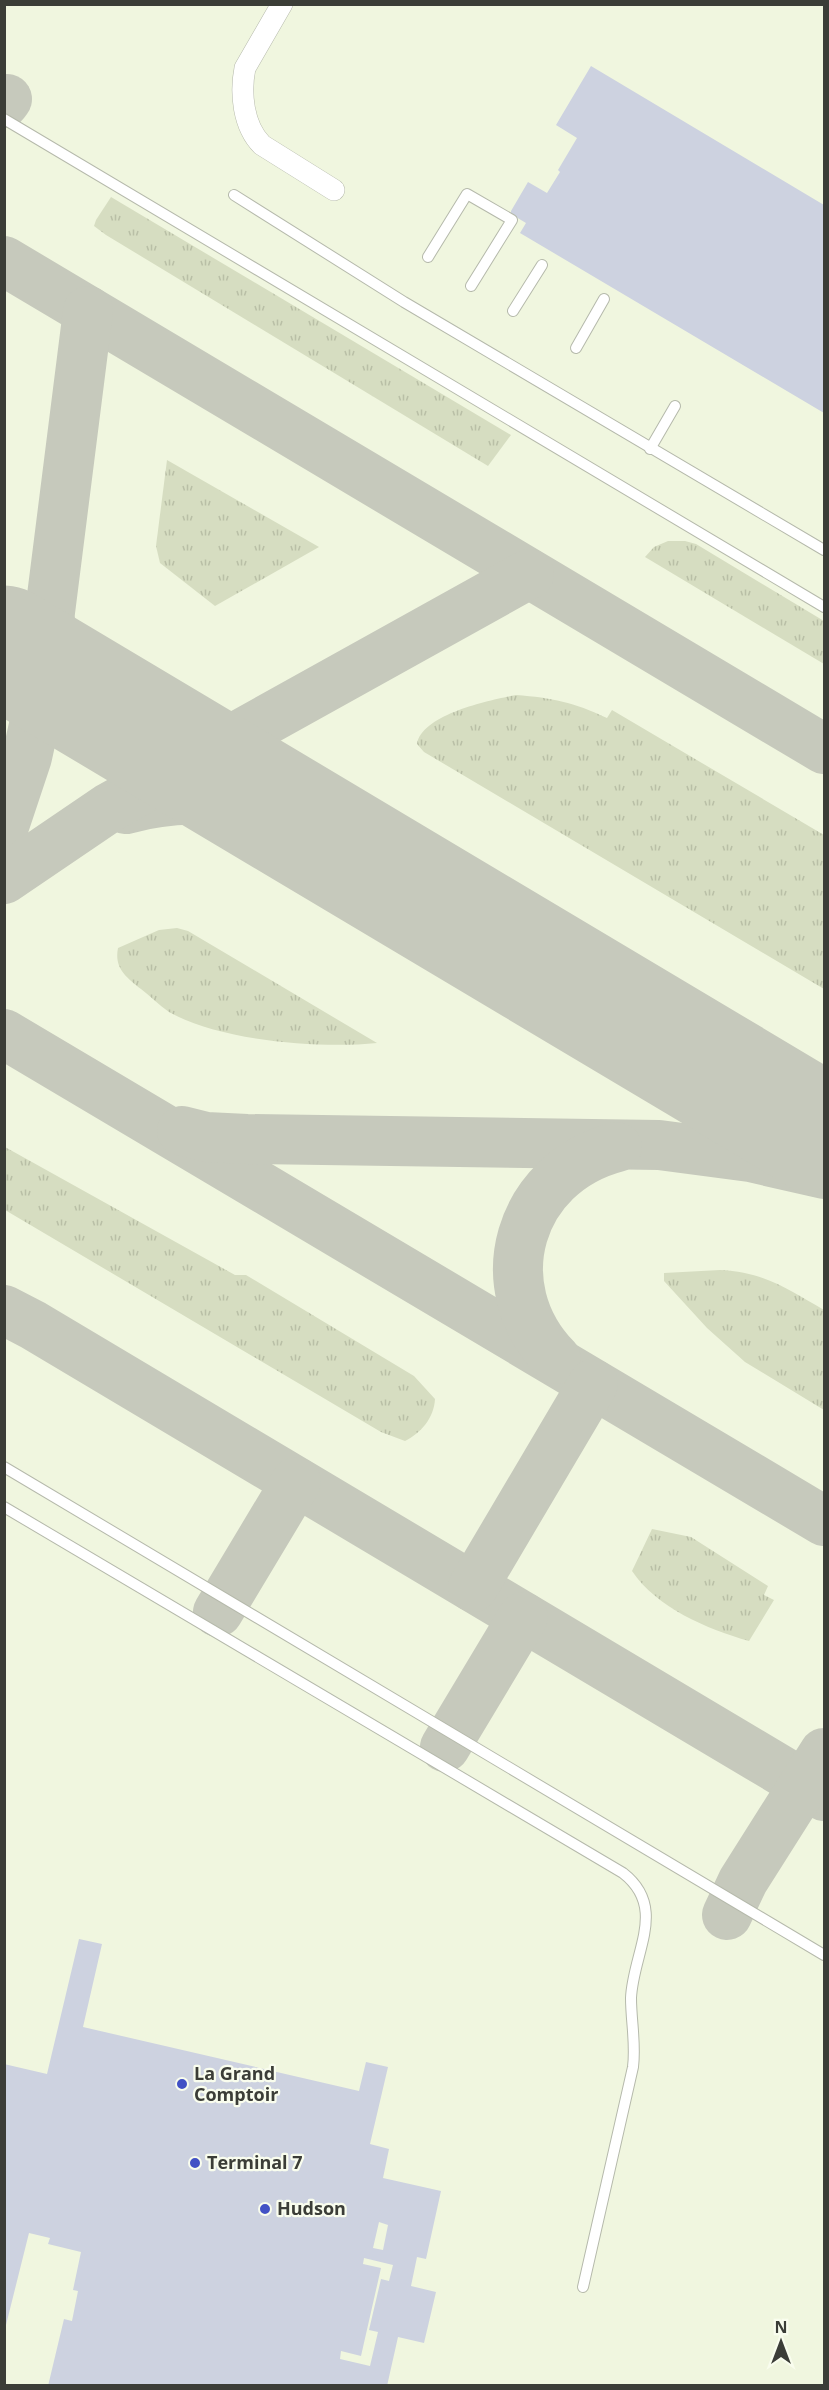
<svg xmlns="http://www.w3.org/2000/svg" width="829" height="2390" viewBox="0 0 829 2390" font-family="'Open Sans',sans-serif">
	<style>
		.built { fill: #f0f6df }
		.grass { fill: url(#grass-tufts) }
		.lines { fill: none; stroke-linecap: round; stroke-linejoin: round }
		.taxiway { stroke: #c6c9bc; stroke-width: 50 }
		.runway { stroke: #c6c9bc; stroke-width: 123 }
		.building { fill: #cdd2e0; fill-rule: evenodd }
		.service-casing { stroke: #b5b9ab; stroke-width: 12 }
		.minor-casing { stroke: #b5b9ab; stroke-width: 22 }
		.service { stroke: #fff; stroke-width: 10 }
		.minor { stroke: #fff; stroke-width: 21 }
		.poi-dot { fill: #4251c5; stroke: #f9fdee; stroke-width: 2 }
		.labels { text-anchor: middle; stroke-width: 4.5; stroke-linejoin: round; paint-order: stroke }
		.poi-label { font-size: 18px; font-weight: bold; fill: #3b3d37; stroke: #f9fdee; text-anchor: start }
	</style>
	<defs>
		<pattern id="grass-tufts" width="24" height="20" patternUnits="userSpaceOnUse" patternTransform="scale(1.5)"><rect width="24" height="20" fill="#d6ddc1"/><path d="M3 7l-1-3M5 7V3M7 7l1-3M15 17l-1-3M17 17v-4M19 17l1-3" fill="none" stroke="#b9bfa6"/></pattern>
	</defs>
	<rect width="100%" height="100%" fill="#f9fdee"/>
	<!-- built -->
	<polygon class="built" points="5,5 824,5 824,2385 5,2386"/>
	<!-- grass -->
	<g class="grass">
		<polygon points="111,197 511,435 488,466 106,235 94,226 96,220"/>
		<polygon points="167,460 319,547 215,606 160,563 156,546"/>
		<polygon points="668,541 685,541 696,544 824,621 824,664 645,557 654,547"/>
		<path d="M516,695C553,698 573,702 607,718L612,710L824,835V989L424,752L417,744C422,714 490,700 516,695Z"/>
		<path d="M177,928L188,931L377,1043C320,1049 220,1041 169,1012C159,1005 150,996 141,989C126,977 114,968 118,948L159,930Z"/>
		<path d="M5,1147L235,1275H246L414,1376L435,1399C434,1418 421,1433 405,1441L381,1432L5,1210Z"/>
		<path d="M720,1270C764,1272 788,1289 824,1310V1410L745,1362L707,1328L664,1281V1273Z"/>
		<path d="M652,1529L691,1537L768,1586L764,1595L774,1600L749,1641C707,1629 657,1608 632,1571Z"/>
	</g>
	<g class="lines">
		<!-- taxiway -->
		<g class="taxiway">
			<polyline points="4,103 7,99"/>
			<polyline points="4,261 824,749"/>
			<path d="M50,621C53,647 62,666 79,685L217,769"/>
			<path d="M126,809C167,798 217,795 257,809C286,819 312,836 338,851C374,872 410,893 445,914"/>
			<polyline points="4,826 27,757 38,707 88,311"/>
			<polyline points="4,879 110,807 529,574"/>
			<polyline points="4,1034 824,1521"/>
			<polyline points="182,1131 206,1137 247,1139 659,1145 750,1157 824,1174"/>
			<polyline points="4,1310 33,1325 824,1796"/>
			<path d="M556,1359C485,1286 518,1173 617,1147"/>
			<polyline points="473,1587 593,1384"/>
			<polyline points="218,1612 296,1482"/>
			<polyline points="445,1747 523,1617"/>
			<polyline points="727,1915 743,1881 824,1753"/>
		</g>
		<!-- runway -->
		<polyline class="runway" points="4,647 824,1136"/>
	</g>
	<!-- building -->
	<g class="building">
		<polygon points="591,66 824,205 824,413 520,233 526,223 511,214 511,211 528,182 547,193 560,172 558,170 577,138 556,125"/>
		<path d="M79,1939L102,1944L83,2027L359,2091L366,2062L388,2067L370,2144L389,2149L383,2178L441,2191L426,2259L417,2257L411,2286L436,2292L424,2343L398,2337L387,2386H48L64,2319L72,2321L78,2291L73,2290L81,2252L48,2244L50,2238L29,2233L4,2333V2064L47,2074ZM379,2222L388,2225L383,2250L373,2248ZM364,2258L393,2265L389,2281L381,2279L369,2330L378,2332L370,2366L340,2359L341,2351L361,2356L381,2268L363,2264Z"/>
	</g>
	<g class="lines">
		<!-- service casing -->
		<g class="service-casing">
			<g id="service">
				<polyline points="4,119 824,607"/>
				<polyline points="234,195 404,302 824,550"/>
				<polyline points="428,257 467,194 512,220 471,286"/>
				<polyline points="513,311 542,265"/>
				<polyline points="576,348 604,299"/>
				<polyline points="650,449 675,406"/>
				<polyline points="4,1467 824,1955"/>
				<path d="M4,1507L623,1873C668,1908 633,1952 631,1998C631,2021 636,2044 633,2067L583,2287"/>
			</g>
		</g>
		<!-- minor casing -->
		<g class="minor-casing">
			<path id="minor" d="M282,4L245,68C240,93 243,126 262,145L334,190"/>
		</g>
		<!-- service -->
		<use href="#service" class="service"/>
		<!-- minor -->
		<use href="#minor" class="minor"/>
	</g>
	<!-- markers -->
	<g class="poi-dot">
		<circle cx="182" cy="2084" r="6"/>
		<circle cx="195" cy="2163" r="6"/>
		<circle cx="265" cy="2209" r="6"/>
	</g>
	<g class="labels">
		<!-- poi labels -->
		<g class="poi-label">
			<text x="194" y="2080">La Grand<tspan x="194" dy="21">Comptoir</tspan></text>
			<text x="207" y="2169">Terminal 7</text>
			<text x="277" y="2215">Hudson</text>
		</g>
	</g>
	<!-- border -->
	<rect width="829" height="2390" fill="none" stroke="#3b3d37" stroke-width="12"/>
	<!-- north arrow -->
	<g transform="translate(781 2342)" stroke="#f9fdee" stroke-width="4.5" paint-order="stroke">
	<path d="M0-4.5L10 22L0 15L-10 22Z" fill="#3b3d37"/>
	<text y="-9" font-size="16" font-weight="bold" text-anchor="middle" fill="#3b3d37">N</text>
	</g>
</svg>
